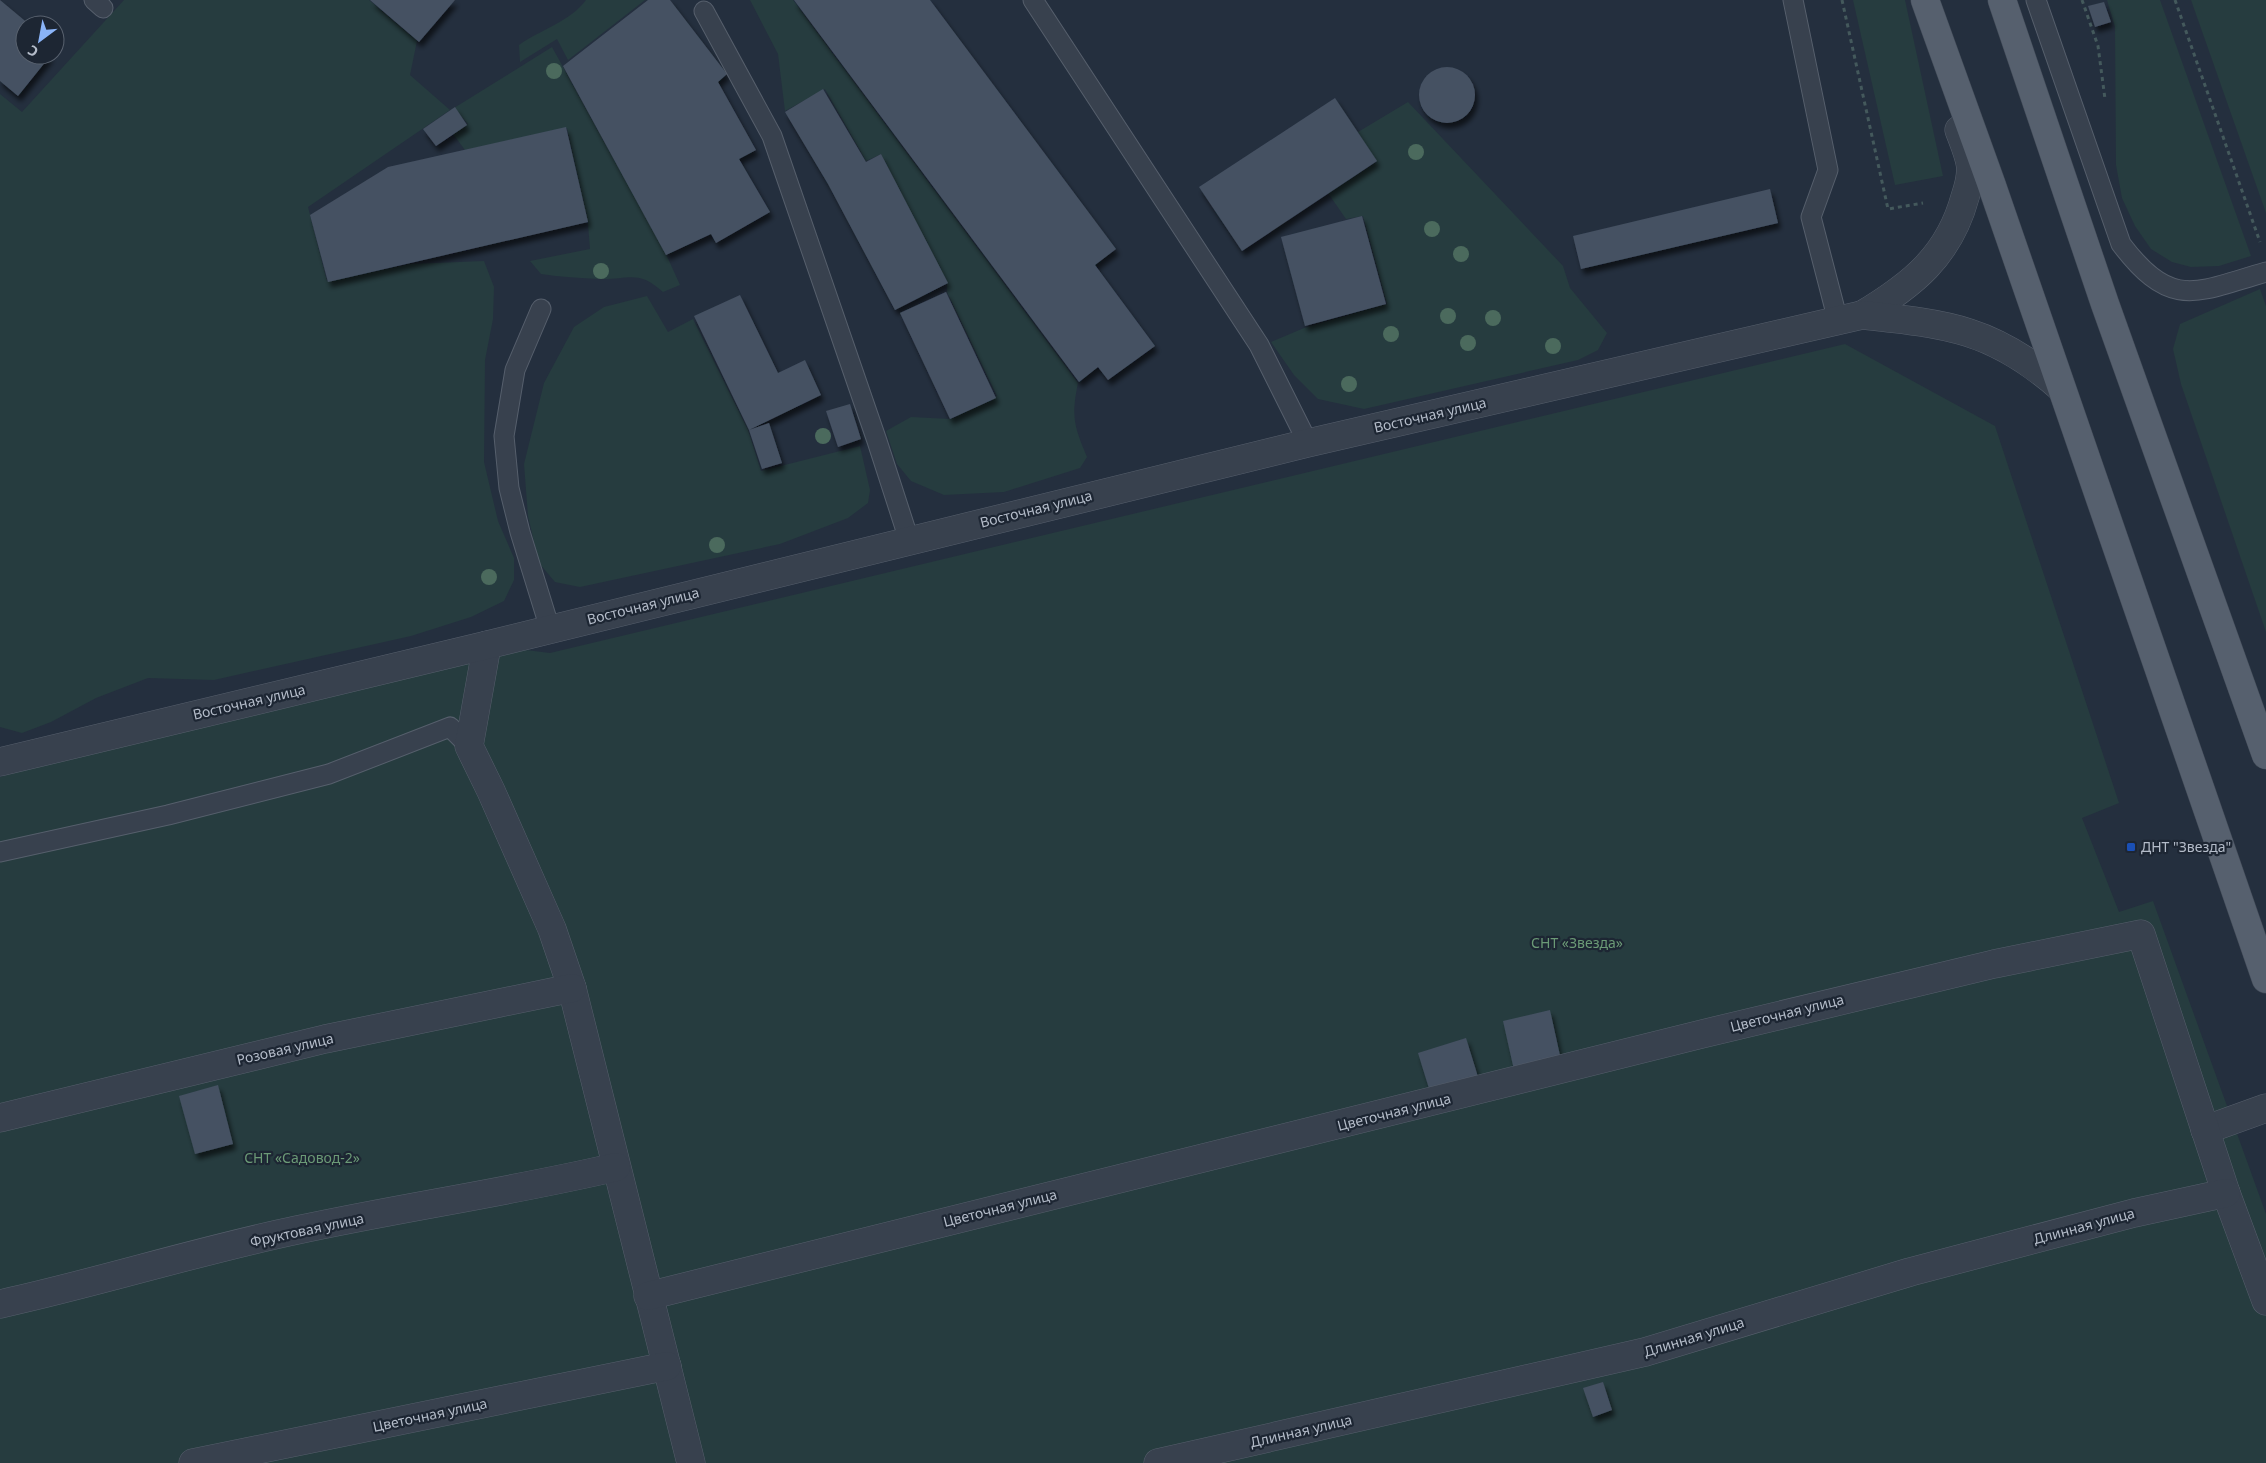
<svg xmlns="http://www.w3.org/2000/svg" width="2266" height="1463" viewBox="0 0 2266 1463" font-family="'Noto Sans',sans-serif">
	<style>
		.green { fill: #263c3f }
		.building { fill: #455162; filter: url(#shadow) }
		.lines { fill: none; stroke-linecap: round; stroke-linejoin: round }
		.service-casing { stroke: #565f6c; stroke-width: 21 }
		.minor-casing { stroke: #565f6c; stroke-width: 29 }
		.primary-casing { stroke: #414a57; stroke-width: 29 }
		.path { stroke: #44595c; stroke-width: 3; stroke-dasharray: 4 4; stroke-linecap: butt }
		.service { stroke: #38414e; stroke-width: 19 }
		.minor { stroke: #38414e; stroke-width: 28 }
		.primary { stroke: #56606e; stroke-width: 28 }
		.tree { fill: #4b6a5d }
		.transit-dot { fill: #1a4fb4; stroke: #1d2633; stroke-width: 2 }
		.labels { text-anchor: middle; stroke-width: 4.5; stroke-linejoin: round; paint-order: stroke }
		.street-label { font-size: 14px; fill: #b4bcc9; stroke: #1d2633 }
		.poi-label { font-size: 14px; fill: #b4bcc9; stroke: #1d2633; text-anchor: start }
		.park-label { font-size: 14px; fill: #6b9a76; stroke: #1d2633 }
	</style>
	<defs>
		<filter id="shadow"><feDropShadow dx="3" dy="5.5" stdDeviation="2.5" flood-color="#0009"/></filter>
	</defs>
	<rect width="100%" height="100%" fill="#242f3e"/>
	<!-- green -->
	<g class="green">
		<polygon points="124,0 369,0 417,41 410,75 450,110 308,207 327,281 410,264 484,261 494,287 493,319 485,360 484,462 498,521 514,558 514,580 504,601 471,617 411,636 214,680 148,678 96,698 51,722 22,733 0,727 0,94 22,112"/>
		<path d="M586,0H645L568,60L557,39L520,62L519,45C540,30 571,21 586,0Z"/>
		<path d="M750,0H793L1078,383C1071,417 1074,426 1087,457L1080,468L1004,492L944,495L911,481L897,464L886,431L911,417L950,419L997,396L947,292V284L881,154L866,161L825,89L785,111L778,54Z"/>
		<polygon points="1853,0 1905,0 1943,176 1895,185"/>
		<polygon points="2107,0 2160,0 2251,256 2219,266 2191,267 2172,262 2151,249 2135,226 2122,198 2116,165 2115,27"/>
		<polygon points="2191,0 2266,0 2266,213"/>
		<path d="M552,47L666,254L680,285L663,292C638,269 628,280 600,279C580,278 561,277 541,274L530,261L590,249L588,224L567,128L465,150L453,134L468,124L454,108Z"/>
		<polygon points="1408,102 1563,266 1570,288 1607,333 1598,350 1578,360 1364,409 1318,399 1294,375 1271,342 1304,328 1387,304 1363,216 1346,219 1328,193 1376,162 1358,132"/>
		<polygon points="2260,289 2266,306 2266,632 2181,384 2173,349 2180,324"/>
		<polygon points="647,296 668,332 693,319 748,430 761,471 860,446 870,490 868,503 848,518 780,544 580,587 555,582 539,563 528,516 524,464 544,383 574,327 604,307"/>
		<polygon points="1845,344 1995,426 2119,803 2082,818 2119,912 2153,901 2266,1214 2266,1463 0,1463 0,777 487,645 550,653"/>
	</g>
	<!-- building -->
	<g class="building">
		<polygon points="0,0 30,25 25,25 25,55 51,55 18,96 0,81"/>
		<polygon points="370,0 455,0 419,42"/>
		<polygon points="648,0 670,0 727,74 718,82 756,150 739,159 770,212 716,243 711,234 666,255 563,66"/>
		<polygon points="794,0 930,0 1116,249 1095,265 1155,346 1108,380 1098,367 1079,382"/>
		<polygon points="2104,2 2111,22 2095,27 2088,6"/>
		<circle cx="1447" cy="95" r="28"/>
		<polygon points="823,89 866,162 881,154 948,283 895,310 828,184 785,112"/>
		<polygon points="1335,98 1377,161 1242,251 1199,187"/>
		<polygon points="455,107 467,125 436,146 423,129"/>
		<polygon points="566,127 588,222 328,282 310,215 388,167"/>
		<polygon points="1770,189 1778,223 1581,269 1573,236"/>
		<polygon points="1362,216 1386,304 1305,326 1281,237"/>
		<polygon points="946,292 996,398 950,419 900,313"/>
		<polygon points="740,295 778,373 805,360 821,395 749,430 769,423 782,463 762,469 749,430 694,316"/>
		<polygon points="850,404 861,439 838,447 826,411"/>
		<polygon points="1550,1010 1561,1060 1514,1070 1503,1021"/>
		<polygon points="1466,1038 1479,1080 1431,1095 1418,1053"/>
		<polygon points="218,1085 233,1144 195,1154 179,1096"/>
		<polygon points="1603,1382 1612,1410 1593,1417 1583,1388"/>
	</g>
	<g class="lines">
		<!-- service casing -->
		<g class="service-casing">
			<g id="service">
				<polyline points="94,0 103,8"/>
				<polyline points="1033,0 1259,345 1308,443"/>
				<polyline points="1793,0 1828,170 1811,217 1838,321"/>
				<path d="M2036,0L2121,244C2172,311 2196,292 2266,272"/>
				<polyline points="704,11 772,136 877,441 909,540"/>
				<polyline points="541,309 515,370 504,436 509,488 520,532 550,629"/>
				<polyline points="0,852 168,815 329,774 450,727 469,746"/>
			</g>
		</g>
		<!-- minor casing -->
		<g class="minor-casing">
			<g id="minor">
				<path d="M1862,315C1912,285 1949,256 1965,197C1968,188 1972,173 1970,163C1968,152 1963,141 1959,130"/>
				<polyline points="487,645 469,746 491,791 552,929 572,988 691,1463"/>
				<path d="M0,762L487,645L1308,443L1862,315C1948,324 1994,329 2061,388"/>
				<polyline points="0,1118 325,1039 572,988"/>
				<polyline points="2205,1130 2266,1108"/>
				<polyline points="648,1296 1702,1034 1994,964 2141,934 2226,1193 2266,1301"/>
				<path d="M0,1304C100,1282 197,1251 297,1230C403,1207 510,1192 616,1167"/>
				<polyline points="193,1463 667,1366"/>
				<polyline points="1158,1463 1645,1352 1910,1272 2134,1213 2226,1193"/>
			</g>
		</g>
		<!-- primary casing -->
		<g class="primary-casing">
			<g id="primary">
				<polyline points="1925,0 1991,183 2266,979"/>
				<polyline points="2002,0 2105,304 2266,755"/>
			</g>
		</g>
		<!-- path -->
		<g class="path">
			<polyline points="1842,0 1888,209 1923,203"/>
			<polyline points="2082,0 2098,46 2105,99"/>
			<polyline points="2175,0 2260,242"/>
		</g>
		<!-- service -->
		<use href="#service" class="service"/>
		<!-- minor -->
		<use href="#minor" class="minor"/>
		<!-- primary -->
		<use href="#primary" class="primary"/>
	</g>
	<!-- trees -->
	<g class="tree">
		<circle cx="554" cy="71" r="8"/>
		<circle cx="1416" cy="152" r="8"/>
		<circle cx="1432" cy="229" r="8"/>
		<circle cx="1461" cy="254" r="8"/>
		<circle cx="601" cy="271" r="8"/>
		<circle cx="1448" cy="316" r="8"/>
		<circle cx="1493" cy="318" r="8"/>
		<circle cx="1391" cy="334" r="8"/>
		<circle cx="1468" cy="343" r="8"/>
		<circle cx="1553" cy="346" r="8"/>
		<circle cx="1349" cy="384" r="8"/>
		<circle cx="823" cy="436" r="8"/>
		<circle cx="717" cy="545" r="8"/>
		<circle cx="489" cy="577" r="8"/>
	</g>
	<!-- markers -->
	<rect class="transit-dot" x="2126" y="842" width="10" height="10" rx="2.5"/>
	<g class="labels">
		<!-- street labels -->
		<g class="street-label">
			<text transform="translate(1430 415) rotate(-13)" y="5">Восточная улица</text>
			<text transform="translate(1036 509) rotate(-14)" y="5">Восточная улица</text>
			<text transform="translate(643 606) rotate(-14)" y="5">Восточная улица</text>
			<text transform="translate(249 702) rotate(-13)" y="5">Восточная улица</text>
			<text transform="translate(1787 1013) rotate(-14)" y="5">Цветочная улица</text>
			<text transform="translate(285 1049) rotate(-13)" y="5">Розовая улица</text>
			<text transform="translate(1394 1112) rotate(-14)" y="5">Цветочная улица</text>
			<text transform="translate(1000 1208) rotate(-14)" y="5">Цветочная улица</text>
			<text transform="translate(2084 1226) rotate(-15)" y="5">Длинная улица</text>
			<text transform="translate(307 1230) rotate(-12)" y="5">Фруктовая улица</text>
			<text transform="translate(1694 1337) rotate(-17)" y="5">Длинная улица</text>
			<text transform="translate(430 1415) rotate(-12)" y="5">Цветочная улица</text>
			<text transform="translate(1301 1431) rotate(-13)" y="5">Длинная улица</text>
		</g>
		<!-- poi labels -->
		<g class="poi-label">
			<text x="2141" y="852">ДНТ "Звезда"</text>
		</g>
		<!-- park labels -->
		<g class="park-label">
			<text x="1577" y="948">СНТ «Звезда»</text>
			<text x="302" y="1163">СНТ «Садовод-2»</text>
		</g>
	</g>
	<!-- north arrow -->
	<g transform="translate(40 40) rotate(212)"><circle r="24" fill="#1d2633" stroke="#59626f"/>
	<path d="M0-4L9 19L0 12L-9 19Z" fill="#8ab4f8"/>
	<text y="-8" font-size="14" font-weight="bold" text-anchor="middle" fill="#b4bcc9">С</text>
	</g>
</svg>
